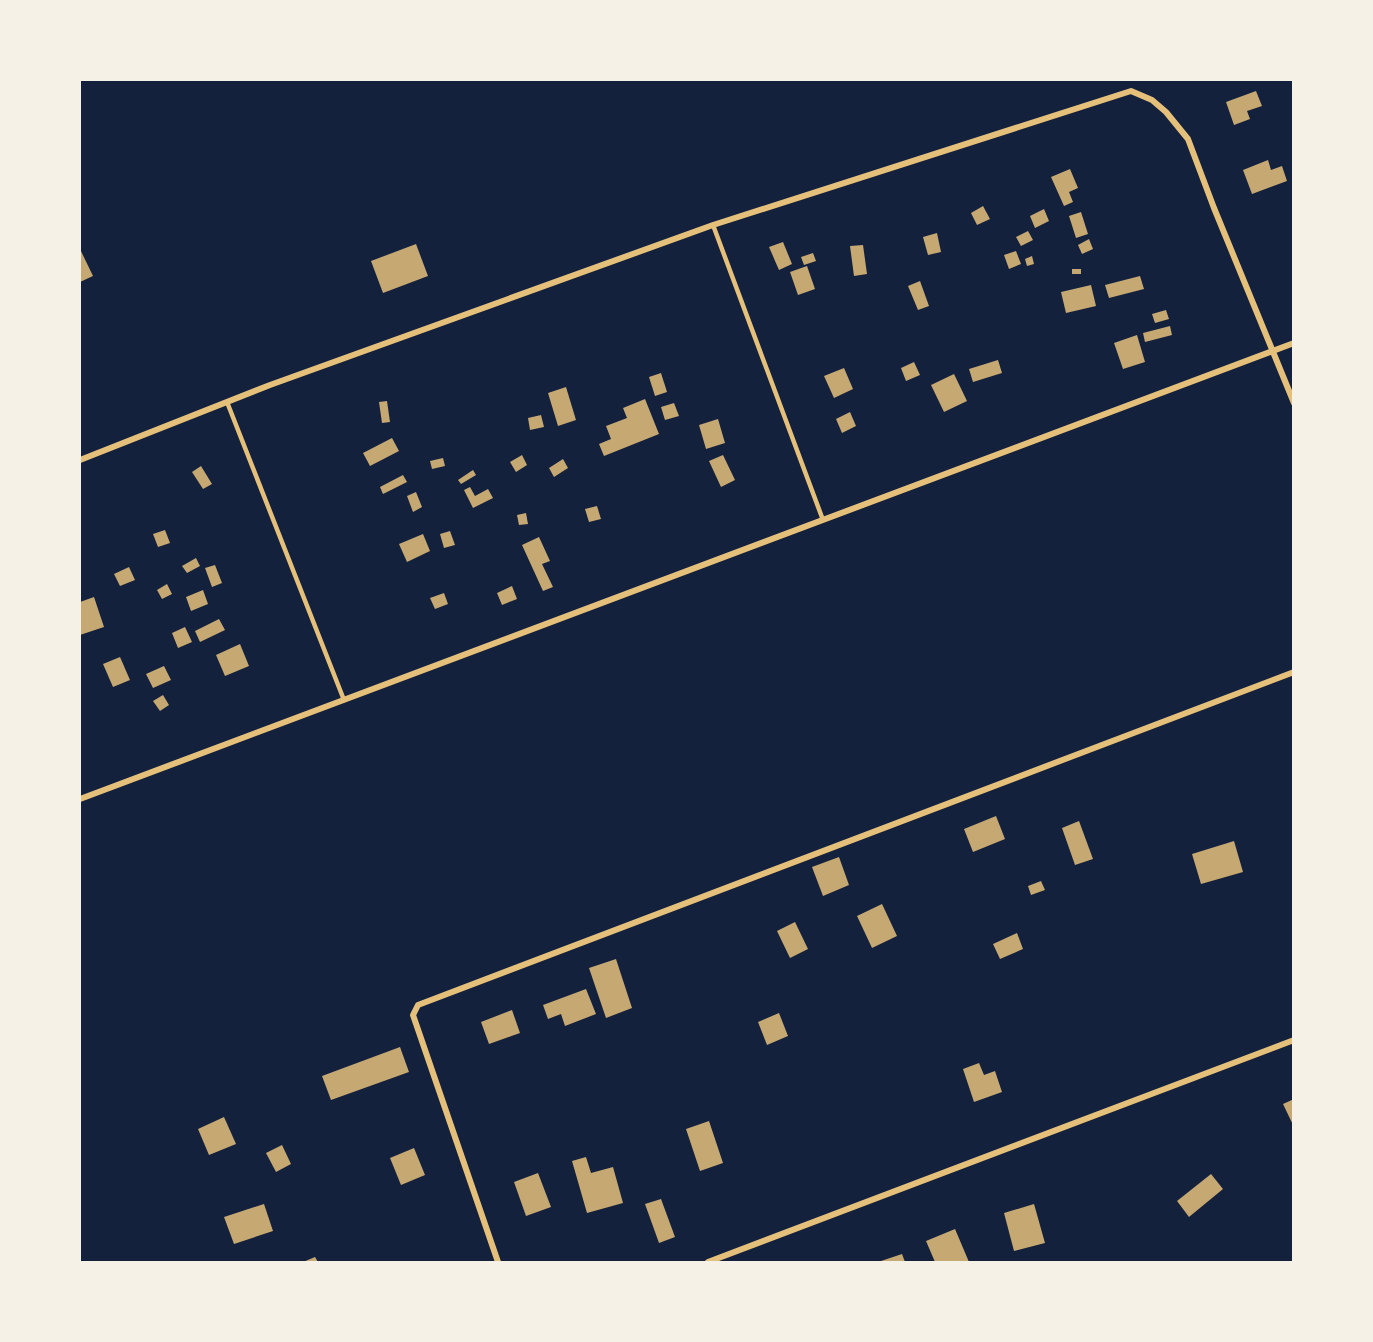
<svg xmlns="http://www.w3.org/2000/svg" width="1373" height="1342" viewBox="0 0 1373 1342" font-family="'Fira Sans',sans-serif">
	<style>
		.building { fill: #c6a872 }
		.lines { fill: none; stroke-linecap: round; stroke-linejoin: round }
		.service { stroke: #e5c07b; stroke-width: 4.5 }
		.minor { stroke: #e5c07b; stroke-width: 6 }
	</style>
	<rect width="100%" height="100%" fill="#14213d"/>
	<!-- building -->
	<g class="building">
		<polygon points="1256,91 1262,106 1247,111 1250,119 1234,125 1226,102"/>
		<polygon points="1268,160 1271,170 1282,166 1287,181 1252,194 1243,170"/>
		<polygon points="1070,169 1078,188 1069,192 1073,202 1064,206 1051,177"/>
		<polygon points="983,206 990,219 977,225 971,213"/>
		<polygon points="1044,209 1049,221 1035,228 1030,216"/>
		<polygon points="1081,212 1088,234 1076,238 1069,216"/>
		<polygon points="1028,231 1033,240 1021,246 1016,237"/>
		<polygon points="937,233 941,252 928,255 923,237"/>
		<polygon points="1089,239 1093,249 1082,254 1078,245"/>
		<polygon points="783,242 792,264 779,270 769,247"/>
		<polygon points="416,244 428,276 383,293 371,261"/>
		<polygon points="863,245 867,274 854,276 850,246"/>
		<polygon points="80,249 93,276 80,282"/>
		<polygon points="1016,251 1021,264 1009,269 1004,255"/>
		<polygon points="813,253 816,261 804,265 801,257"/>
		<polygon points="1032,256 1034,264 1027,266 1025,259"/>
		<polygon points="807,266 815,289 798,295 790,272"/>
		<rect x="1072" y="269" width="9" height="5"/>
		<polygon points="1140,276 1144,289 1109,298 1105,285"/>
		<polygon points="920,281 929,306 918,310 908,286"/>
		<polygon points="1091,285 1096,306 1066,313 1061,292"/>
		<polygon points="1166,310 1169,319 1155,323 1152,314"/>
		<polygon points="1170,326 1172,335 1145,342 1143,333"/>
		<polygon points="1137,335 1145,362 1123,369 1114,343"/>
		<polygon points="998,360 1002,373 973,382 969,369"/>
		<polygon points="914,362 920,375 906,381 901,368"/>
		<polygon points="844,368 853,389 834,398 824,376"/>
		<polygon points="661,373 667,392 655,396 649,377"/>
		<polygon points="954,374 967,401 944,412 931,385"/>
		<polygon points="566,387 576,420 558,426 548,393"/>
		<polygon points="645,399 659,434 604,456 599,444 611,439 606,426 627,418 623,408"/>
		<polygon points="387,401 390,422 382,423 379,402"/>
		<polygon points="674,403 679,416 665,420 661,407"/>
		<polygon points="850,412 856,426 842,433 836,419"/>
		<polygon points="541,415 544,427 530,430 528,418"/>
		<polygon points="718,419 725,443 706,449 699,425"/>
		<polygon points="392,438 399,451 370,466 363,453"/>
		<polygon points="522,455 527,465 516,472 510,462"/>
		<polygon points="723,455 735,480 721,487 709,461"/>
		<polygon points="443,458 445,466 432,469 430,461"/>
		<polygon points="563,459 568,468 554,477 549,468"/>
		<polygon points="201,466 212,484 203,489 192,472"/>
		<polygon points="473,470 476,475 461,484 458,480"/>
		<polygon points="403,475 407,482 383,494 380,487"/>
		<polygon points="470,487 475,496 488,489 493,498 473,508 464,490"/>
		<polygon points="416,492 422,507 413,512 407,496"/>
		<polygon points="597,506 601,519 589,522 585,509"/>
		<polygon points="526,513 528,524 519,525 517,515"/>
		<polygon points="165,530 170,543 158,547 153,534"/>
		<polygon points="450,531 455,545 444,548 440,534"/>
		<polygon points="423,534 430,551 407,562 399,544"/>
		<polygon points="539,537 550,561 542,564 553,587 543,591 522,545"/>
		<polygon points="196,558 200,566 187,573 182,566"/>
		<polygon points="215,565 222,583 212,587 205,568"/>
		<polygon points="129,567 135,580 120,586 114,574"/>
		<polygon points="167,584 172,594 162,599 157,590"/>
		<polygon points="512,586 517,599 502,605 497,593"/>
		<polygon points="203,590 208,604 191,611 186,597"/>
		<polygon points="444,593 448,604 435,609 430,598"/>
		<polygon points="94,597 104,627 80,635 80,602"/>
		<polygon points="219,619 225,630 200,642 195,631"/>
		<polygon points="185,627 192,642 178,648 172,633"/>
		<polygon points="240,644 249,666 225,676 216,655"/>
		<polygon points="120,657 130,680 113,687 103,664"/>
		<polygon points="164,666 171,680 153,688 146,674"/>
		<polygon points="163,695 169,705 160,711 153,701"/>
		<polygon points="996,816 1005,839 973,852 964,829"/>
		<polygon points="1079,821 1093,859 1075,865 1062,828"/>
		<polygon points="1234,841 1243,872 1201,884 1192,854"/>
		<polygon points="839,857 849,885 823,896 812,867"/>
		<polygon points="1041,881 1045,890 1031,895 1028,886"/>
		<polygon points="882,904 897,936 872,948 857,916"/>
		<polygon points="795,922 808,949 790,958 777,931"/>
		<polygon points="1017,933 1023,949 1000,959 993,944"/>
		<polygon points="616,959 632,1008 606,1018 589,968"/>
		<polygon points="586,989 596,1014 565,1026 561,1014 548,1019 543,1005"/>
		<polygon points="512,1010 520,1033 489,1044 481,1022"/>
		<polygon points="779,1013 788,1036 767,1045 758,1022"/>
		<polygon points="400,1047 409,1072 331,1100 322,1076"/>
		<polygon points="979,1063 984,1075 995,1071 1002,1092 974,1102 963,1069"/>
		<polygon points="1294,1099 1294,1127 1283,1104"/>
		<polygon points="224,1117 236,1144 209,1155 198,1129"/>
		<polygon points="709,1121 723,1163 700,1171 686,1129"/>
		<polygon points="282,1145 291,1164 276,1172 266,1153"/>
		<polygon points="414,1148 425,1175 401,1185 390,1158"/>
		<polygon points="586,1157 591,1173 613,1167 623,1203 587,1213 572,1161"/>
		<polygon points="538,1173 551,1207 526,1216 514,1182"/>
		<polygon points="1211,1174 1223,1189 1189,1217 1177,1201"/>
		<polygon points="661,1199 675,1237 659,1243 645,1204"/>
		<polygon points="264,1204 273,1231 234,1244 224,1217"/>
		<polygon points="1034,1204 1045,1243 1014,1251 1004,1213"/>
		<polygon points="955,1229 969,1262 935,1262 926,1241"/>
		<polygon points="902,1254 905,1262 878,1262"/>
		<polygon points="315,1257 318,1262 303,1262"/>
	</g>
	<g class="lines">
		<!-- service -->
		<g class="service">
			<polyline points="713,225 823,520"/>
			<polyline points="227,402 344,700"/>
		</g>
		<!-- minor -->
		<g class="minor">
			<polyline points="80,460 270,385 713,225 1131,91 1152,100 1166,112 1188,139 1214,208 1294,403"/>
			<polyline points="80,799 1294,343"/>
			<polyline points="498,1262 413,1015 418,1005 1294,672"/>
			<polyline points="708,1262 1294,1040"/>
		</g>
	</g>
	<!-- border -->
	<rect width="1373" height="1342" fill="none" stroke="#f6f1e7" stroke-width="162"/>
</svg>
